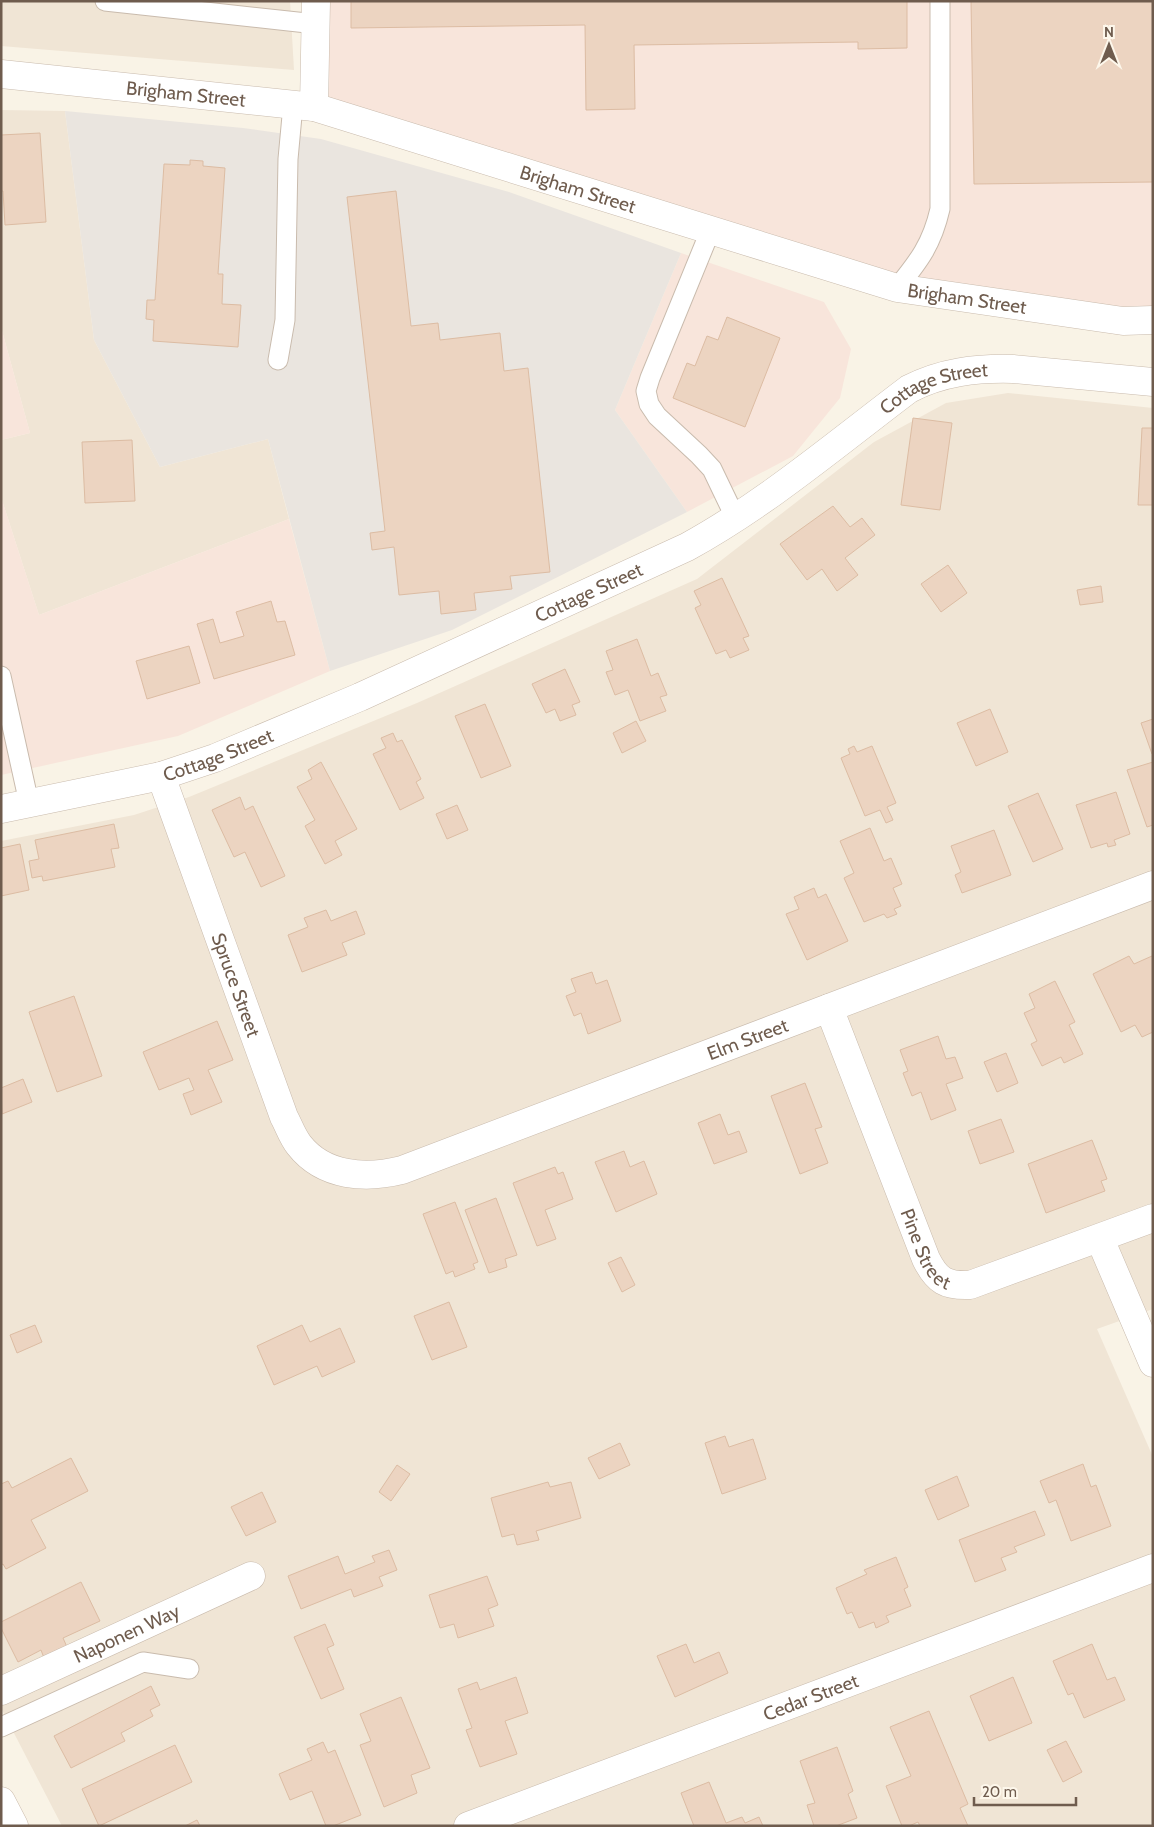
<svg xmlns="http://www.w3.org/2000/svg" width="1154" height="1827" viewBox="0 0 1154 1827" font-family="Cabin,sans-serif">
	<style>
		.residential { fill: #f0e5d5 }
		.commercial { fill: #f8e5db }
		.industrial { fill: #eae5df }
		.building { fill: #ecd4c1; stroke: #dcbca3 }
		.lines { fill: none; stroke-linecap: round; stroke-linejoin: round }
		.lane-casing { stroke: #c9bbad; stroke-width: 21 }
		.street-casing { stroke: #c9bbad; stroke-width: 29 }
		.secondary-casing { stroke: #ccbcac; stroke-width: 29 }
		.lane { stroke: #fff; stroke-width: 19 }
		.street { stroke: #fff; stroke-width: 28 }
		.secondary { stroke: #fff; stroke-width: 28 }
		.labels { text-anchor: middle; stroke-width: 5; stroke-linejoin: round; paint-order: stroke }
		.street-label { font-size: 19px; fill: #6f5c4e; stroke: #fdf7eb }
	</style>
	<rect width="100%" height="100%" fill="#f9f3e6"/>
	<!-- residential -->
	<g class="residential">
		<polygon points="1,1 290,1 294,70 1,46"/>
		<polygon points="1,110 65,111 94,340 160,467 268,439 289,519 39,615 1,497 1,440 30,433 1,327"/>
		<polygon points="1008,393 1153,408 1153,1309 1097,1329 1153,1457 1153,1826 62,1826 1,1708 1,841 134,815 189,797 417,703 697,579 874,442 946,403"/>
	</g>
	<!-- commercial -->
	<g class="commercial">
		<polygon points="315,1 1153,1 1153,320 897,288 314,107"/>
		<polygon points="681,253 824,302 851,349 840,398 793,456 687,512 615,410"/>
		<polygon points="1,327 30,433 1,440"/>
		<polygon points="1,497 39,615 289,519 330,671 178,736 1,775"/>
	</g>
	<!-- industrial -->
	<polygon class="industrial" points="65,111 243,128 321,139 509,192 681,253 615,410 687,512 452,630 330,671 268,439 160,467 94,340"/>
	<!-- building -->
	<g class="building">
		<polygon points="351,1 907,1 907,48 858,49 858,42 634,45 635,109 586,110 585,25 351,28"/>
		<polygon points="971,1 1153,1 1153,182 974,184"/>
		<polygon points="40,133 46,222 5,225 3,191 1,191 1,135"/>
		<polygon points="190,160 203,161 203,166 225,168 218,274 223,274 222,304 241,305 238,347 153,341 154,320 146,319 147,300 155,300 164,164 190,165"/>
		<polygon points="396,191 411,326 438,323 440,340 500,333 504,371 528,368 550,572 510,576 512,589 474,593 476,610 441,614 439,591 399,595 394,547 372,550 370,533 385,531 347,197"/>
		<polygon points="727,317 780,338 745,427 673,398 687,363 695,366 707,336 718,340"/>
		<polygon points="913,418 952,423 940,510 901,505"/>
		<polygon points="1142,428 1153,428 1153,505 1138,505"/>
		<polygon points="132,440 135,501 85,503 82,442"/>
		<polygon points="833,506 850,527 862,518 875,535 845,558 858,575 837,591 822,569 807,580 780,544"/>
		<polygon points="948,565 967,593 941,612 921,584"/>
		<polygon points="722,578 749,636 743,638 749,650 730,658 726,650 716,654 695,608 701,605 694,591"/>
		<polygon points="1101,586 1103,602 1080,605 1077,590"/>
		<polygon points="271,601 277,622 285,621 295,655 214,679 197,624 213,619 220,643 244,636 236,612"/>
		<polygon points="637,639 651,676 658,673 667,695 660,697 666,711 640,721 628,690 615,695 606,672 613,670 606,651"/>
		<polygon points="189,646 200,683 147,699 136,661"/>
		<polygon points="565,669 580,702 572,705 576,715 560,721 555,709 546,713 532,684"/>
		<polygon points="485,704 511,766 481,778 455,716"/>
		<polygon points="990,709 1008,752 976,766 957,723"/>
		<polygon points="1153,719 1153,754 1152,754 1141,723"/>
		<polygon points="636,721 646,741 622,753 613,733"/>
		<polygon points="393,733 397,742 402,740 421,779 416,782 424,798 400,810 373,754 386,748 381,738"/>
		<polygon points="854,746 857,752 872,746 896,803 887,807 893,820 886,823 880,810 865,816 841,758 850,754 848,749"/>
		<polygon points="321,762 357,829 335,841 342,855 325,864 305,826 315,820 297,787 312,779 308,770"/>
		<polygon points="1153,762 1153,825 1147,827 1127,770"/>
		<polygon points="1116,792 1130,834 1114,840 1116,845 1108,847 1107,843 1091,848 1076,805"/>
		<polygon points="1038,793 1063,849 1033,862 1008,806"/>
		<polygon points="240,797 245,810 253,806 285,876 261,887 245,852 234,857 212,810"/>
		<polygon points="457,805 468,830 447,839 436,814"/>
		<polygon points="114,824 119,848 111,849 115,867 43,881 42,876 32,878 29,861 39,859 35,840"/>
		<polygon points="870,828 884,861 891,858 902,884 893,888 901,906 894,909 897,914 887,918 884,914 864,922 844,878 854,873 840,841"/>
		<polygon points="994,830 1011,875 962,893 955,875 961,872 951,846"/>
		<polygon points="20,844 29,890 1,896 1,848"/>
		<polygon points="814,888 818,898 826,894 848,941 807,960 786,914 799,909 794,897"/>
		<polygon points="326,910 331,921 356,911 365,934 342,943 347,955 302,972 288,935 308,927 304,918"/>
		<polygon points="1129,956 1134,964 1152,956 1153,958 1153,1032 1142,1037 1135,1025 1121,1032 1093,974"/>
		<polygon points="592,972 596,984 607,980 621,1021 588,1034 581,1013 574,1016 566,996 576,992 571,979"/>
		<polygon points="1055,981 1075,1022 1069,1025 1083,1054 1064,1063 1061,1057 1042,1066 1031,1044 1037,1041 1024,1013 1035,1008 1029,994"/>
		<polygon points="74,996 102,1076 57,1092 29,1012"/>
		<polygon points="217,1021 233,1060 208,1070 222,1102 191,1115 183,1094 194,1090 189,1078 159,1090 143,1052"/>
		<polygon points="938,1036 946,1059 955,1057 963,1078 946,1084 956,1110 931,1120 921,1092 912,1096 903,1073 908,1071 900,1050"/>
		<polygon points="1006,1053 1018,1083 997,1092 984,1062"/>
		<polygon points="23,1079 32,1102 2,1114 1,1088"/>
		<polygon points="805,1083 822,1127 815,1129 828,1163 800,1174 771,1096"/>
		<polygon points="720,1114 728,1135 739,1131 747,1152 714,1164 698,1123"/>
		<polygon points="1001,1119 1014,1152 980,1164 968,1131"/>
		<polygon points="1092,1140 1107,1179 1101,1181 1105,1191 1046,1213 1028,1164"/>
		<polygon points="624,1151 630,1167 644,1161 657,1194 616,1212 595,1162"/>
		<polygon points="555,1167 558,1174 563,1172 573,1199 545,1210 556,1239 537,1246 513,1183"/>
		<polygon points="496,1198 517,1255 505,1259 507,1267 489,1273 465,1210"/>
		<polygon points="455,1202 478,1262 473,1264 475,1269 455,1277 453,1271 446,1274 423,1214"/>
		<polygon points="621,1257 635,1285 622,1292 608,1263"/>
		<polygon points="449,1302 467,1347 432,1360 414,1316"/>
		<polygon points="35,1325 42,1342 17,1353 10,1335"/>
		<polygon points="302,1325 310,1342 340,1328 355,1362 322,1377 317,1366 274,1385 257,1346"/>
		<polygon points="725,1436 729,1447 753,1439 766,1479 722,1494 705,1443"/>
		<polygon points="620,1443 630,1465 599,1479 588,1458"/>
		<polygon points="71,1458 88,1491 31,1520 46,1548 6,1569 3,1564 1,1565 1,1484 8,1481 12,1488"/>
		<polygon points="1083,1464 1091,1487 1096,1485 1111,1526 1071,1541 1056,1500 1049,1503 1040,1481"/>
		<polygon points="397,1465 410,1474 391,1501 379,1492"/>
		<polygon points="957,1476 969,1506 938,1520 925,1490"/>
		<polygon points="548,1482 550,1487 571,1482 581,1518 536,1531 539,1540 517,1545 514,1534 502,1537 491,1498"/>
		<polygon points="262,1492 276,1522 246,1536 231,1507"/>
		<polygon points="1035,1511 1045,1535 1014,1547 1017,1552 1001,1558 1006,1570 975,1582 959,1540"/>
		<polygon points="389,1550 397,1570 379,1577 383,1586 354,1597 351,1589 301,1609 288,1576 338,1556 345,1574 375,1562 372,1556"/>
		<polygon points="896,1557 908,1587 904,1589 911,1606 886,1616 889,1622 876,1628 874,1622 859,1628 852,1612 847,1614 836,1588 867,1574 864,1570"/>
		<polygon points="487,1576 498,1605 488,1609 494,1626 458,1638 454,1624 440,1628 429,1595"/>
		<polygon points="81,1582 100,1621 63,1638 67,1647 44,1658 41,1650 18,1662 1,1628 1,1622"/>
		<polygon points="325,1624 334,1645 327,1648 344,1689 321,1699 294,1637"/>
		<polygon points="686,1644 694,1663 719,1652 728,1673 675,1697 657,1656"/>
		<polygon points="1092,1644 1107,1680 1115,1677 1125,1700 1084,1718 1073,1693 1068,1695 1053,1661"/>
		<polygon points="516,1677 528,1713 505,1721 517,1754 480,1767 466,1730 472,1728 458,1689 477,1682 480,1690"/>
		<polygon points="1013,1677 1032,1723 989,1741 970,1696"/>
		<polygon points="151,1686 160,1705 150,1710 153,1716 121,1733 125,1741 71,1768 54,1736"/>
		<polygon points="401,1697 430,1768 411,1775 417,1793 384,1807 360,1745 371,1741 360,1714"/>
		<polygon points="929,1711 968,1804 960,1808 968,1826 920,1826 918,1822 909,1826 902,1826 886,1786 911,1776 890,1727"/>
		<polygon points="1066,1741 1082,1772 1063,1782 1047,1750"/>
		<polygon points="323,1742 328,1753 335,1750 361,1815 333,1826 326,1826 312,1791 290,1800 279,1774 312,1760 307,1749"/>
		<polygon points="175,1745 192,1782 99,1826 82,1789"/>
		<polygon points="837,1747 853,1791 848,1794 857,1818 836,1826 814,1826 807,1805 815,1803 800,1761"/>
		<polygon points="709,1782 726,1823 742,1817 745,1823 759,1817 763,1826 694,1826 681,1793"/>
		<polygon points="197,1820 200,1826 185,1826"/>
	</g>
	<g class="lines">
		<!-- lane casing -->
		<g class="lane-casing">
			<g id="lane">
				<polyline points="105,1 316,24"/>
				<polyline points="711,229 650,378 646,391 649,404 657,416 699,455 712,469 736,519"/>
				<path d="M897,288C919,261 932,244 940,209V1"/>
				<polyline points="278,360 285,320 288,159 293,105"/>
				<polyline points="1,676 29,803"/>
				<polyline points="1,1727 143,1662 189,1669"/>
			</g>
		</g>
		<!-- street casing -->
		<g class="street-casing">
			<g id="street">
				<path id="s1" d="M1,74L314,107L897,288L1123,321L1153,320"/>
				<polyline points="314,107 316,1"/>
				<path id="s2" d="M161,776L284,1117C289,1126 292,1136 299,1145C324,1177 366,1179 402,1170L1153,885"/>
				<path id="s3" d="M1,809L161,776L215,758L360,697L687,547C767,503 836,444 909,389C942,372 976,368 1013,369L1153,382"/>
				<path id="s4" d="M829,1008L926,1259C937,1281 946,1286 970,1285L1153,1218"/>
				<polyline points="1100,1239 1153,1363"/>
				<path id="s5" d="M1,1691L251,1576"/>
				<path id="s6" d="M468,1826L1153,1568"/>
			</g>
		</g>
		<!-- secondary casing -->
		<g class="secondary-casing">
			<polyline id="secondary" points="1,1801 14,1826"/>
		</g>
		<!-- lane -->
		<use href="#lane" class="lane"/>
		<!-- street -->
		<use href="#street" class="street"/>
		<!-- secondary -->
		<use href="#secondary" class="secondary"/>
	</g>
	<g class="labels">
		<!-- street labels -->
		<g class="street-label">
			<text dy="7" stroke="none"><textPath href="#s1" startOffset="186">Brigham Street</textPath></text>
			<text dy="7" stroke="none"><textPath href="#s1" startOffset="591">Brigham Street</textPath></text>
			<text dy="7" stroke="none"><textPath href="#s1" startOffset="996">Brigham Street</textPath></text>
			<text dy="7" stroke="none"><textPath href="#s3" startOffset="1034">Cottage Street</textPath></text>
			<text dy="7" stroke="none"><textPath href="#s3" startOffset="629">Cottage Street</textPath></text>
			<text dy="7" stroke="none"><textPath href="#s3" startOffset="224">Cottage Street</textPath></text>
			<text dy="7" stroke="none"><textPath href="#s2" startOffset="222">Spruce Street</textPath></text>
			<text dy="7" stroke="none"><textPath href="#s2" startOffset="876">Elm Street</textPath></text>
			<text dy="7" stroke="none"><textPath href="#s4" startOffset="260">Pine Street</textPath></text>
			<text dy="7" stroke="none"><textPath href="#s5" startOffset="138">Naponen Way</textPath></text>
			<text dy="7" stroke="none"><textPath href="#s6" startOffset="366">Cedar Street</textPath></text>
		</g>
	</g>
	<!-- border -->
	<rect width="1154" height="1827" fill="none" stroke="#6f5c4e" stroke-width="5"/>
	<!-- north arrow -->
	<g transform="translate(1109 45)" stroke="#fdf7eb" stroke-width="4" paint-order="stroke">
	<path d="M0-4L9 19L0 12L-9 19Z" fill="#6f5c4e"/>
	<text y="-8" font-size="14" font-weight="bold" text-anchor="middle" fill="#6f5c4e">N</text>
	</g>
	<!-- scale -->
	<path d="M974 1797v8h102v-8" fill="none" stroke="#6f5c4e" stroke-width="2.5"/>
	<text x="982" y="1797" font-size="15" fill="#6f5c4e" stroke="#fdf7eb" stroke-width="4" paint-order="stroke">20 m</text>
</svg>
